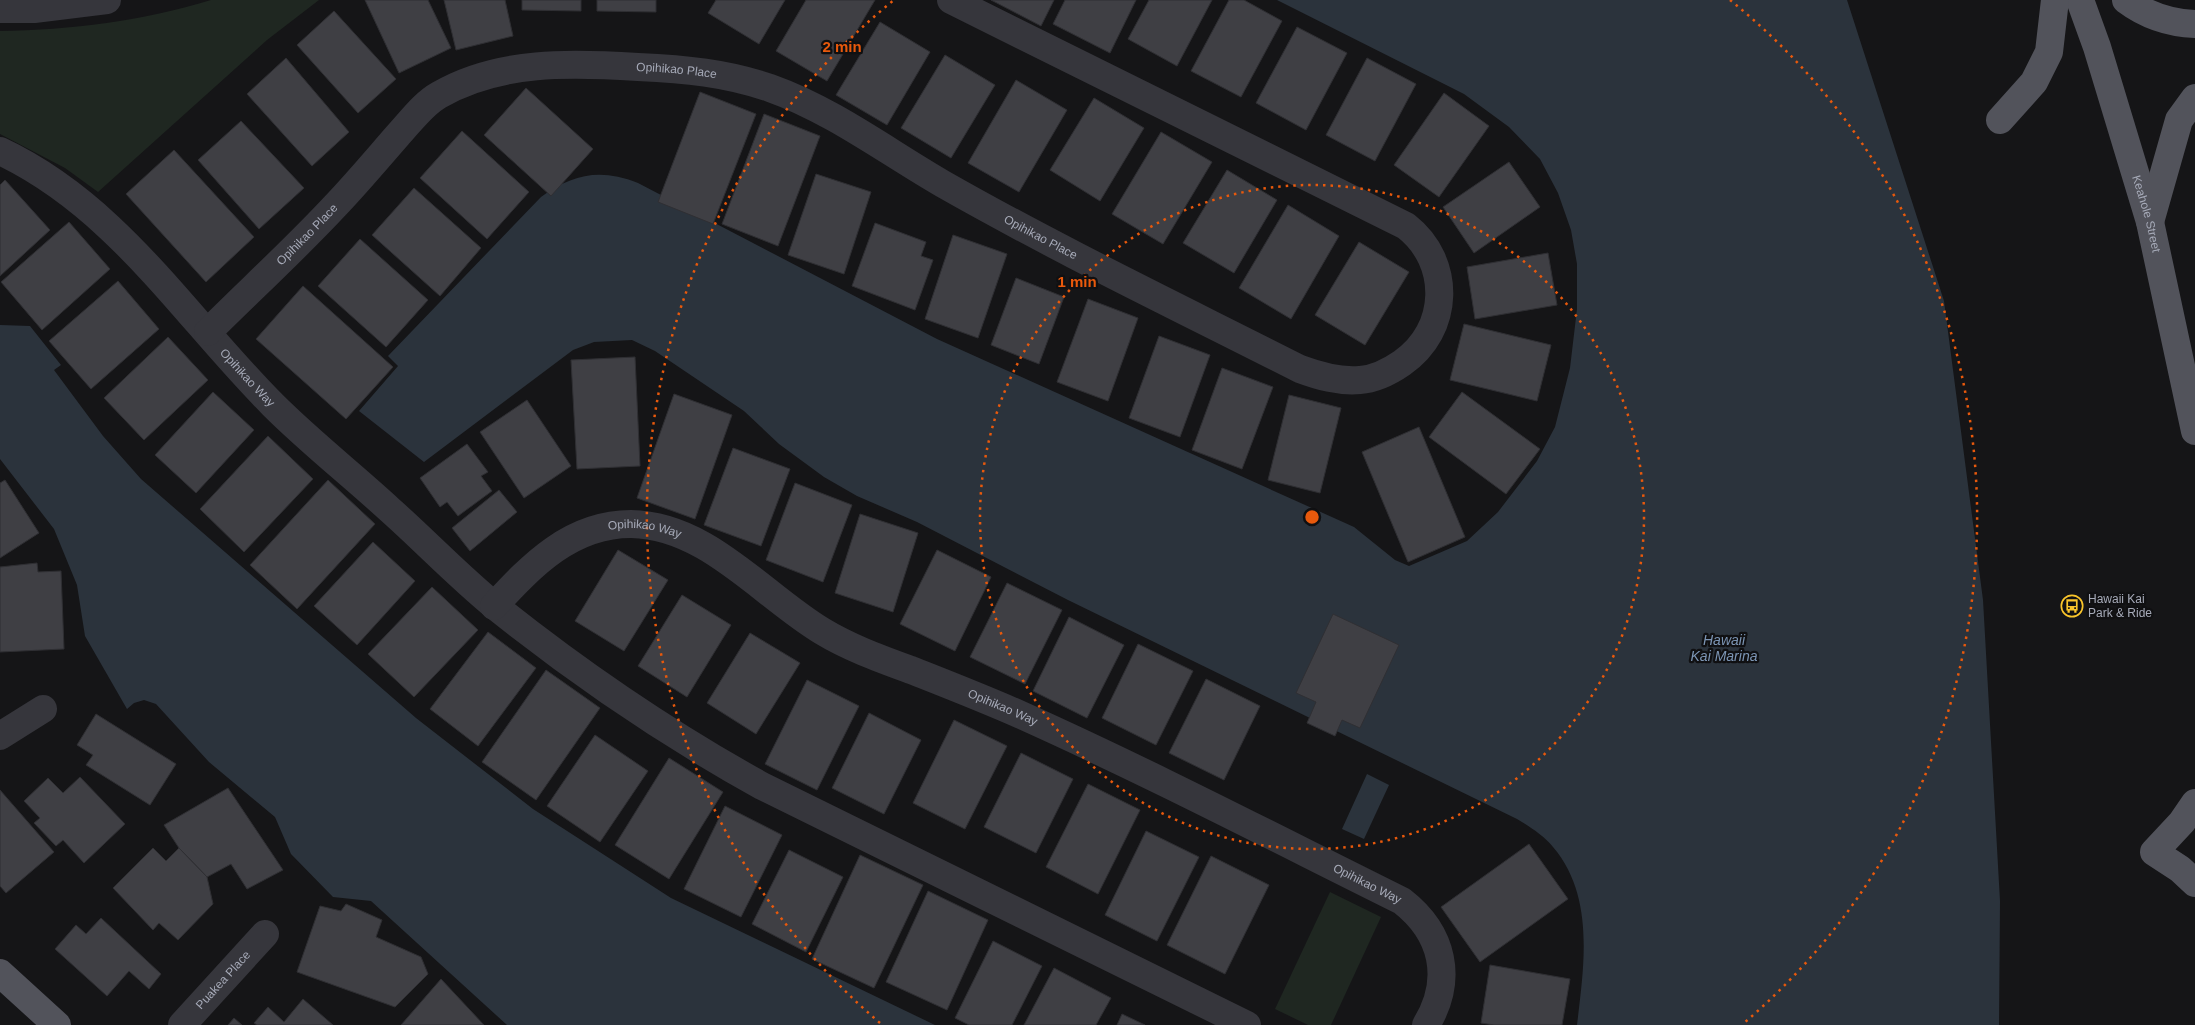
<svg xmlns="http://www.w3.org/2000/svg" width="2195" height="1025" viewBox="0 0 2195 1025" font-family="Helvetica,sans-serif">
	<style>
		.green { fill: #1f2721 }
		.water { fill: #2b333c }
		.building { fill: #3f3f44; stroke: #2f2f33 }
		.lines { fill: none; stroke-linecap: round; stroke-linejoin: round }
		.minor { stroke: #36363c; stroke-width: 28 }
		.major { stroke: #52535b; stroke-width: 28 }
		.ring { fill: none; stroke: #e8590c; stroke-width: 2.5; stroke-dasharray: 2.5 5 }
		.labels { text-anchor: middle; stroke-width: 4.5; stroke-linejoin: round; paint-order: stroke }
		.street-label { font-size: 12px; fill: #a6aab8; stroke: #101012 }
		.poi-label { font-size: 12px; fill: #a6aab8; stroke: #101012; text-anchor: start }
		.water-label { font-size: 14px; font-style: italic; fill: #7c95b4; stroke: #101012 }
		.centre { fill: #e8590c; stroke: #101012; stroke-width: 2.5 }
		.ring-label { font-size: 15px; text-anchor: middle; font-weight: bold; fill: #e8590c; stroke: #101012; stroke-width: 4.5; stroke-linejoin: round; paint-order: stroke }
	</style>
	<rect width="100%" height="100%" fill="#151517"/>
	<!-- green -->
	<g class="green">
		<path d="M211,0H319L267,40L98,192L65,168L0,134V31C71,30 143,21 211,0Z"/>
		<polygon points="1330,892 1381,917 1331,1025 1308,1025 1275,1009"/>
	</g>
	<!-- water -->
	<g class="water">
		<path d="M1277,0H1847L1944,301L1983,600L2000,901L1999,1025H1577C1584,966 1595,896 1553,847C1543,835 1530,827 1517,819L1068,600L917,522L857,496L824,477L779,444L744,411L655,351L632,340L594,342L573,350L424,462L359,411L398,366L388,356L541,197C573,174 600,168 638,183L937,339L1354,527L1395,560L1409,566L1467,541L1498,512L1537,461L1555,427L1570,368L1577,309V264L1571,230L1558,193L1540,159L1509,127L1464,94Z"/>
		<polygon points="0,325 30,326 61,365 54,370 103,436 141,479 416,718 533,809 671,898 935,1025 507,1025 371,901 333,897 291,854 275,817 209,762 156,704 144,700 134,703 127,709 85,636 77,585 54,529 0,459"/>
		<polygon points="1367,774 1389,785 1364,839 1342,829"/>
	</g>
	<!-- building -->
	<g class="building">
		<polygon points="365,0 428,0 451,48 399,73"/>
		<polygon points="444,0 505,0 513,36 456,50"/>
		<polygon points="522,0 581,0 581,11 522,10"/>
		<polygon points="597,0 656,0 656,12 597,11"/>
		<polygon points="716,0 785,0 759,44 708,13"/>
		<polygon points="806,0 875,0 827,81 776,51"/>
		<polygon points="991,0 1054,0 1041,26"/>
		<polygon points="1065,0 1136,0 1110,53 1053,24"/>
		<polygon points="1149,0 1212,0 1177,66 1128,39"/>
		<polygon points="1229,0 1244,0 1282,21 1241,97 1191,71"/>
		<polygon points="334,11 396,79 358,113 297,45"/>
		<polygon points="880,22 930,52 887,125 836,95"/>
		<polygon points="1297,27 1347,53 1306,130 1256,103"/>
		<polygon points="945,55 995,85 951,158 901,128"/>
		<polygon points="286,58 349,132 312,166 247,94"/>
		<polygon points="1367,58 1416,84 1375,161 1326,135"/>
		<polygon points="1016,80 1067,110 1019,192 968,163"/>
		<polygon points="526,88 593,149 551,196 484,135"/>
		<polygon points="700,92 756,114 713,224 658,202"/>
		<polygon points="1444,93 1489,126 1439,197 1394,165"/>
		<polygon points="1094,98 1144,128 1100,201 1050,170"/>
		<polygon points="764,114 820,136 778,246 722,224"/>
		<polygon points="241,121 304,188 259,229 198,160"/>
		<polygon points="462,131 529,192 487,239 420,178"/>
		<polygon points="1161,132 1212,162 1163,244 1112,214"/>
		<polygon points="174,150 254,237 206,282 126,194"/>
		<polygon points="1509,162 1540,207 1474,253 1443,207"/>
		<polygon points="1227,170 1277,200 1234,273 1183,243"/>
		<polygon points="816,174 871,192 844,274 788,255"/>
		<polygon points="5,180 50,230 0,276 0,185"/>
		<polygon points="414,188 481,248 440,296 372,235"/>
		<polygon points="1288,205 1339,236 1291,319 1239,288"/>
		<polygon points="69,222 110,269 42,330 1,282"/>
		<polygon points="875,223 926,242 921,256 933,260 915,310 852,286"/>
		<polygon points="953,235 1007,254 978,338 925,319"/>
		<polygon points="360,239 428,300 386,347 318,286"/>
		<polygon points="1359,242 1409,272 1365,345 1315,315"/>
		<polygon points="1548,253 1557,305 1475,319 1467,267"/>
		<polygon points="1016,278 1064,297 1039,364 991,345"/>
		<polygon points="118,281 159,329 91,389 49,341"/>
		<polygon points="303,286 393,367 346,419 256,339"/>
		<polygon points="1088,299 1138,318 1108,401 1057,382"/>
		<polygon points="1464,324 1551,345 1537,401 1450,380"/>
		<polygon points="1159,336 1210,355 1180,437 1129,418"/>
		<polygon points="168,337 208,380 144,440 104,398"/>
		<polygon points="635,357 640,466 577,469 571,360"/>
		<polygon points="1222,368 1273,387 1242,469 1192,450"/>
		<polygon points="213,392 254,430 196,493 155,455"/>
		<polygon points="1462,392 1540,449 1506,494 1429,437"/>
		<polygon points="674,394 732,415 695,519 637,498"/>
		<polygon points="1289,395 1341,408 1320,493 1268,480"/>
		<polygon points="527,400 571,466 524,498 480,432"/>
		<polygon points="1419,427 1465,537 1408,562 1362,452"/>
		<polygon points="268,436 313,479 244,552 200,509"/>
		<polygon points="467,444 488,472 481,476 492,491 458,516 447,502 440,507 420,478"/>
		<polygon points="733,448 790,469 761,546 704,525"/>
		<polygon points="5,480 39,533 0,558 0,483"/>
		<polygon points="328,480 375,524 297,609 250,565"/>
		<polygon points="795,483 852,505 823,582 766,560"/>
		<polygon points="499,490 517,512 470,551 452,528"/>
		<polygon points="860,514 918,533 893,612 835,593"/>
		<polygon points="373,542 415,581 357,645 314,606"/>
		<polygon points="618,550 668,580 624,651 575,621"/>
		<polygon points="937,550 991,577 955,651 900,624"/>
		<polygon points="37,563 38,572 61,571 64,649 0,652 0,567"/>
		<polygon points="1007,583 1062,610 1025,684 970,657"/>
		<polygon points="432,587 478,630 414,697 368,654"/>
		<polygon points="682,595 731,625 687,697 638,666"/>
		<polygon points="1333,614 1399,645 1360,728 1342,720 1335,736 1307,723 1316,702 1296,693"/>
		<polygon points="1069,617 1124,645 1087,718 1033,691"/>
		<polygon points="488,632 536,668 478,746 430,709"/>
		<polygon points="750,633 800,663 756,734 707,703"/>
		<polygon points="1138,644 1193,671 1156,745 1102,718"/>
		<polygon points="546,670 600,708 536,800 482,762"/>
		<polygon points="1206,679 1260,706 1224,780 1169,753"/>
		<polygon points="807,680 859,706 817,790 765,764"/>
		<polygon points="869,713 921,740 884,814 832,788"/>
		<polygon points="96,714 176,764 150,805 86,765 93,755 77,745"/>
		<polygon points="954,720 1007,746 965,829 913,803"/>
		<polygon points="595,735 648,771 600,842 547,806"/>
		<polygon points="1021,753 1073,779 1036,853 984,827"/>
		<polygon points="669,758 723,792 669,879 615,845"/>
		<polygon points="80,777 125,824 84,863 63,840 56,846 34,823 40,818 24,801 48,778 63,793"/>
		<polygon points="1088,784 1140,810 1098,894 1046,867"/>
		<polygon points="228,788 283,870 247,889 231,864 207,877 179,848 164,825"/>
		<polygon points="0,790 54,852 6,893 0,886"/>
		<polygon points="725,806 782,835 741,917 684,889"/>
		<polygon points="1146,831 1199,857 1157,941 1105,915"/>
		<polygon points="1529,844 1568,899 1480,962 1441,907"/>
		<polygon points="153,848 166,861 179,848 207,877 213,904 178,940 159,923 153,930 113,888"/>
		<polygon points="789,850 843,877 806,952 752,924"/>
		<polygon points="860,855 923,885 874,988 812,959"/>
		<polygon points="1211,856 1269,885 1225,974 1167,945"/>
		<polygon points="928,891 988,920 947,1010 886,982"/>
		<polygon points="346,904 382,920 376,937 421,957 428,974 395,1007 297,972 320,906 341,911"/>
		<polygon points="101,918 161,974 149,989 129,971 107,996 55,949 76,925 86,934"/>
		<polygon points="993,941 1042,966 1012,1025 969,1025 955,1018"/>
		<polygon points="1490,965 1570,979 1562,1025 1494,1025 1481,1023"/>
		<polygon points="1054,968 1111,998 1096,1025 1024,1025"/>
		<polygon points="441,979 484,1025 401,1025"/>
		<polygon points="303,999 333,1025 257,1025 254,1023 268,1007 284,1022"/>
		<polygon points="1122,1014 1145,1025 1117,1025"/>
		<polygon points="234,1018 242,1025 228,1025"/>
	</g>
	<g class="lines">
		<!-- minor -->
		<g class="minor">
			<polyline points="0,9 34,9 107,0"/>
			<path id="s1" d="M0,151C117,206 185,317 273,405C310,442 351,474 389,509C425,541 459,577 496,607C580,674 668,734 762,786L1247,1025"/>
			<path id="s2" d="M208,332C250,290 294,250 335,206C357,183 377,159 398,135C411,121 423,104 439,95C499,60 572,63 638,67C684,69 727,73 770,88C832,110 886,151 943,184C1059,250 1180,308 1300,369C1319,376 1339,382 1360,380C1375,379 1389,372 1402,363C1450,330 1452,262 1406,226L951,0"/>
			<path id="s3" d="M494,606C532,565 571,524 631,524C707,525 762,595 822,631C850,648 881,659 911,670C949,685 985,699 1021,715C1150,773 1275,838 1402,901C1443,933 1454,979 1426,1025"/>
			<polyline points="0,736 43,709"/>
			<path id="s4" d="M182,1025L265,934"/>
		</g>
		<!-- major -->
		<g class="major">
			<path id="s5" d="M2080,0L2097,47L2150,222L2195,431"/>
			<path d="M2126,0C2146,15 2170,23 2195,24"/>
			<polyline points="2000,120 2034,82 2049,52 2055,0"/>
			<polyline points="2150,222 2179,120 2195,98"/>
			<polyline points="2195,803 2182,822 2154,852 2180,869 2195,883"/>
			<polyline points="0,973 57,1025"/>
		</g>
	</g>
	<!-- distance rings -->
	<g class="ring">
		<circle cx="1312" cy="517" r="332"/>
		<path d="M880 1023A665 665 0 0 1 894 0M1730 0A665 665 0 0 1 1744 1023"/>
	</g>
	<!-- icons -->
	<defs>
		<g id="bus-ring" transform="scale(1.125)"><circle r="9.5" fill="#101012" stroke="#fac52b" stroke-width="1.5"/><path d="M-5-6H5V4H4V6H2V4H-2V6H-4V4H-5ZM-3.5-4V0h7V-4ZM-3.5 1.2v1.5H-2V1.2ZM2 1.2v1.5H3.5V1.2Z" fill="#fac52b"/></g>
	</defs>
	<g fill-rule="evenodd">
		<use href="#bus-ring" x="2072" y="606"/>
	</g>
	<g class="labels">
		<!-- street labels -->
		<g class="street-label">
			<text dy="4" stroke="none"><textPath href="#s2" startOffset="574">Opihikao Place</textPath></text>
			<text dy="4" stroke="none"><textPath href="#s5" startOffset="224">Keahole Street</textPath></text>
			<text dy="4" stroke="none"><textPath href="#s2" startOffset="139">Opihikao Place</textPath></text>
			<text dy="4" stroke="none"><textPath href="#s2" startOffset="979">Opihikao Place</textPath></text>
			<text dy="4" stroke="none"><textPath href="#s1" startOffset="338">Opihikao Way</textPath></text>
			<text dy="4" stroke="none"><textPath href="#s3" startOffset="179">Opihikao Way</textPath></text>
			<text dy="4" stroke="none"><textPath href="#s3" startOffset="584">Opihikao Way</textPath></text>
			<text dy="4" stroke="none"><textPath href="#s3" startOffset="989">Opihikao Way</textPath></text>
			<text dy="4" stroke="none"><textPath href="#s4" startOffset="61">Puakea Place</textPath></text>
		</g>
		<!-- poi labels -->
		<g class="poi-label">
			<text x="2088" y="603">Hawaii Kai<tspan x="2088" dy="14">Park &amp; Ride</tspan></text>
		</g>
		<!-- water labels -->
		<g class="water-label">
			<text x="1724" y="645">Hawaii<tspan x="1724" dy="16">Kai Marina</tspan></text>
		</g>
	</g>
	<circle cx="1312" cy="517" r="8" class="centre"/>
	<g class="ring-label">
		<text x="842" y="52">2 min</text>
		<text x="1077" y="287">1 min</text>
	</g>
</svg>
